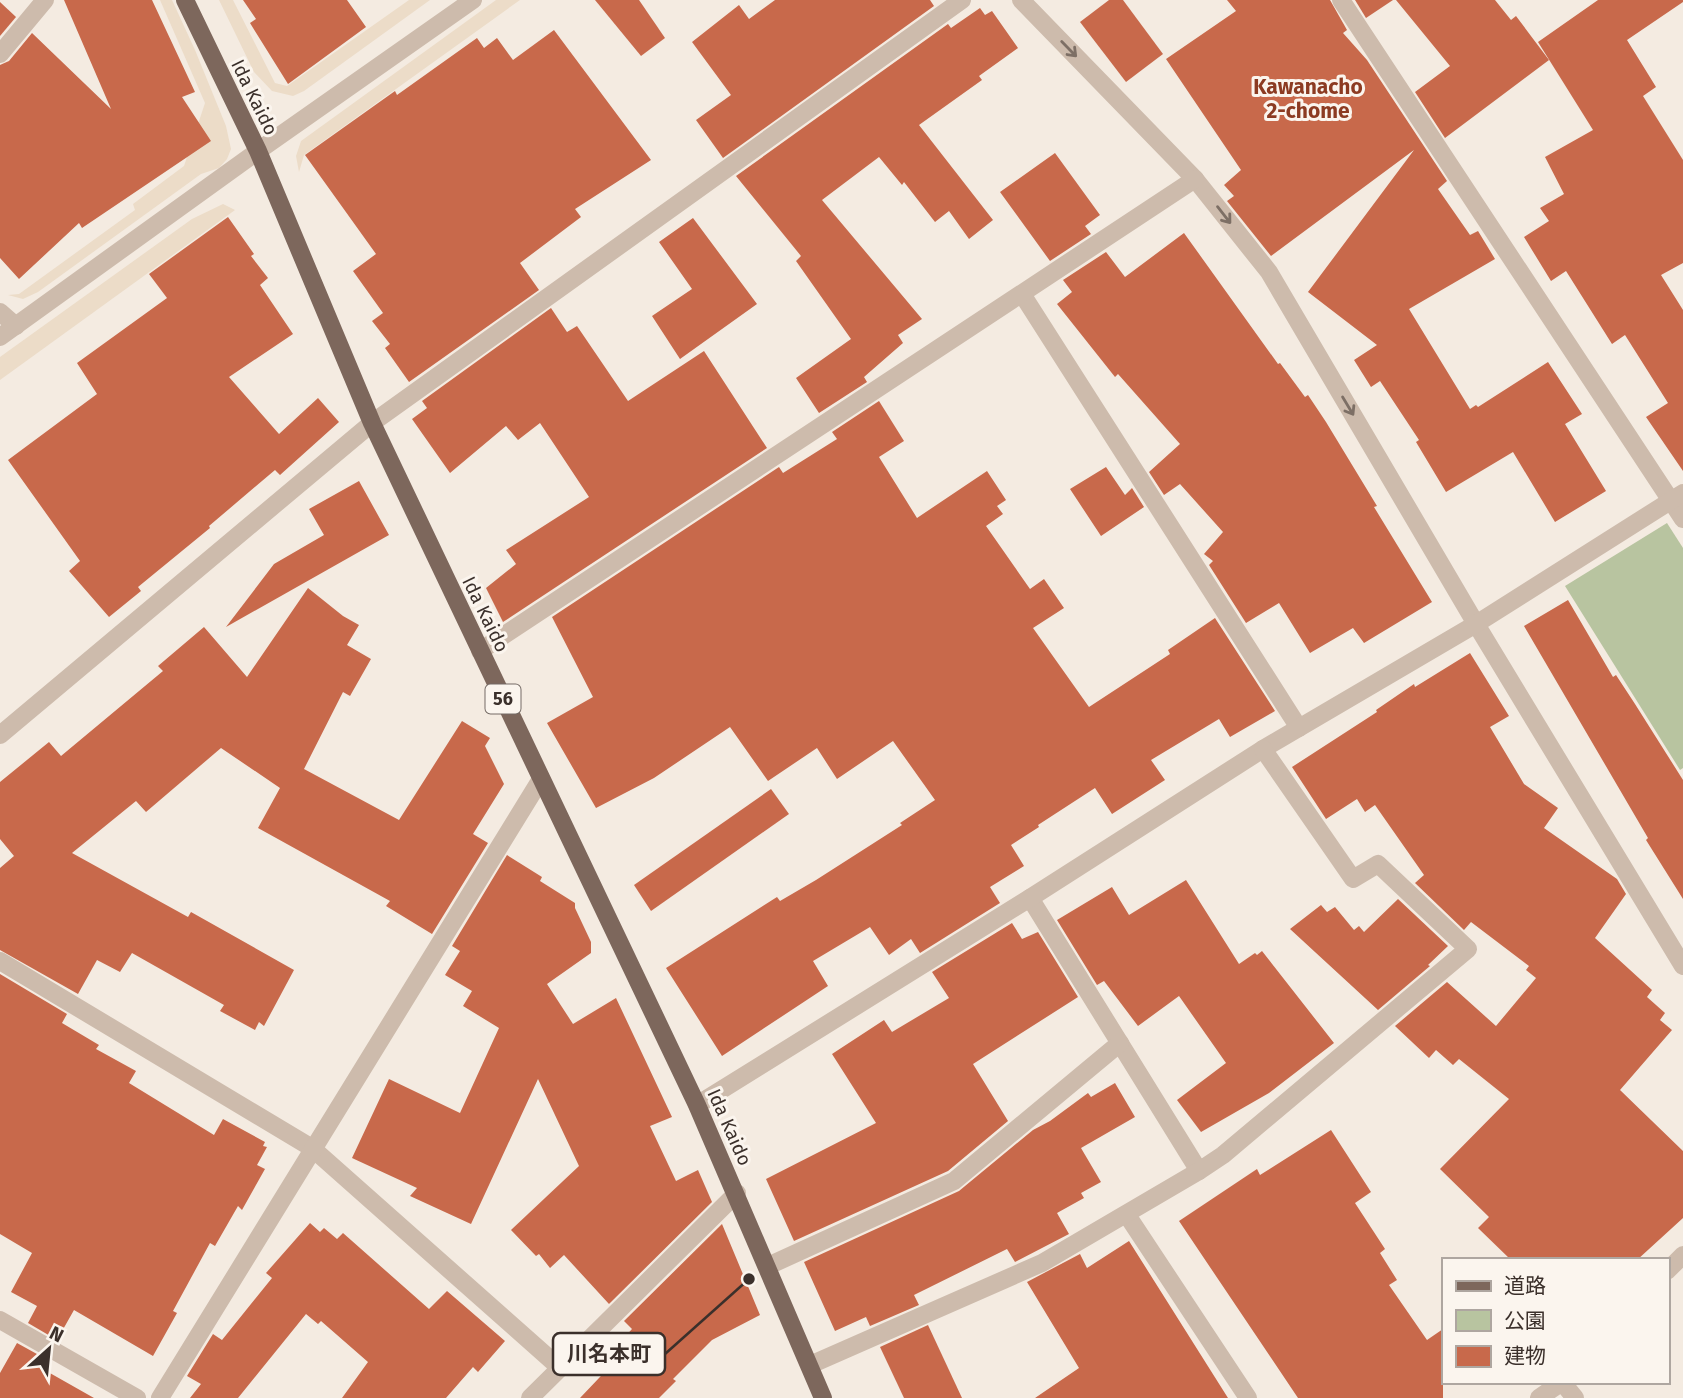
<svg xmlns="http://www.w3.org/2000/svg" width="1683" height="1398" viewBox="0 0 1683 1398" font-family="'Fira Sans','Noto Sans JP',sans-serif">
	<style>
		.green { fill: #b8c4a0 }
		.plaza { fill: #ecdcc8 }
		.building { fill: #c8694b }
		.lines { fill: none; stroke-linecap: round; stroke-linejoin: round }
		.minor { stroke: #cdbbac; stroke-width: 18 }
		.major { stroke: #7d675c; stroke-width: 18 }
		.oneway { stroke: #7d6f65 }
		.labels { text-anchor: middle; stroke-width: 6; stroke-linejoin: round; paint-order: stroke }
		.shield { fill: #fbf5ee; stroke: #756b66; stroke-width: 2 }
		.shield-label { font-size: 18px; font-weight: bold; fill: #3b302b }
		.street-label { font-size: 19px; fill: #3b302b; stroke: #fbf5ee }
		.neighbourhood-label { font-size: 21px; font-weight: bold; fill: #8c3b22; stroke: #fbf5ee }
		.leader { fill: none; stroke: #3b302b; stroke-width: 2.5 }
		.callout-dot { fill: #3b302b; stroke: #fbf5ee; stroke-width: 2.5 }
		.callout { fill: #fbf5ee; stroke: #3b302b; stroke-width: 2.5 }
		.callout-label { font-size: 21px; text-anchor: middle; font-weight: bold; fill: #3b302b }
	</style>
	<rect width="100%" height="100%" fill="#f4ebe1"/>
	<!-- green -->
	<polygon class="green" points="1667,523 1683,548 1683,768 1680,770 1565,586"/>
	<!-- plaza -->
	<g class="plaza">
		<polygon points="160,0 172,0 195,50 226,126 231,149 227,159 219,168 201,174 38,292 23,299 8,295 19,294 135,210 133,204 184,166 205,103"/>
		<polygon points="219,0 233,0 275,83 287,86 409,0 430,0 304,91 293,96 272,91 254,72"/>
		<polygon points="496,0 520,0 304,155 299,172 296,156 301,141"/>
		<polygon points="223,204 235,210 0,380 0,357 192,219"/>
	</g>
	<!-- building -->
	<g class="building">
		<polygon points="64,0 152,0 195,92 182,97 211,141 82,228 79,223 19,279 0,258 0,65 9,61 32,33 111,109"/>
		<polygon points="243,0 347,0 366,27 288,84 250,23 256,19"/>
		<polygon points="595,0 639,0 665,38 641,56"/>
		<polygon points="775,0 930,0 934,6 723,158 696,120 731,95 692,42 739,5 749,19"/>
		<polygon points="1109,0 1123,0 1163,54 1126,82 1080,22"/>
		<polygon points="1227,0 1330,0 1347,30 1343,33 1367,60 1447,181 1438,189 1470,235 1478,231 1495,259 1409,309 1470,409 1476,405 1478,407 1548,362 1582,414 1565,424 1606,491 1555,522 1513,452 1446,492 1416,442 1419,440 1380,381 1371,387 1354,360 1377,345 1308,292 1414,150 1271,256 1227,201 1234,196 1224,185 1241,170 1166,59 1236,11"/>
		<polygon points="1355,0 1393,0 1366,18"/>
		<polygon points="1396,0 1495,0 1511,20 1516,16 1549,60 1445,138 1415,92 1450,66"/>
		<polygon points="1598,0 1683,0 1683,2 1627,40 1656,87 1643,96 1683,160 1683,263 1661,275 1683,310 1683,471 1646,417 1668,403 1625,335 1612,344 1566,271 1551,281 1524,237 1549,221 1540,208 1564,194 1545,157 1593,130 1538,42"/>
		<polygon points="0,2 16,17 0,36"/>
		<polygon points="980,8 985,15 992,11 1018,48 979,76 982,80 919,125 993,220 969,239 949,211 935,222 904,182 902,185 879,157 822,200 922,319 898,335 903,343 864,377 867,382 819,413 796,378 851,339 796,261 801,256 736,176 948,24 951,28"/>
		<polygon points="554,30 651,160 575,209 581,217 520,263 539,290 409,382 385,348 390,344 372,321 383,313 353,271 376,254 305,155 395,91 397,95 477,38 484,48 497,38 513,60"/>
		<polygon points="1055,153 1100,215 1085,226 1091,234 1050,261 1000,192"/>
		<polygon points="228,217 254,254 251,256 268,278 260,285 293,334 229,377 279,434 318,398 339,422 280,475 275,470 209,526 210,528 138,587 141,591 109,617 69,571 80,561 8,460 97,394 77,363 167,298 149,274"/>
		<polygon points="693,218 757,304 680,359 652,316 692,289 659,242"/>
		<polygon points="1184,233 1278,364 1280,363 1305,397 1308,395 1326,422 1377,506 1374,507 1432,602 1364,643 1353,628 1310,653 1279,603 1246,623 1209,565 1213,561 1204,554 1223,532 1180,484 1164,495 1149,472 1180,444 1118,374 1115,377 1057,304 1072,292 1063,280 1106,252 1125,277"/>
		<polygon points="551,308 567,332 577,326 628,401 704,351 767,448 503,622 486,588 516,564 506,550 589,497 540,423 518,440 506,426 450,473 412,419 427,408 422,401"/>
		<polygon points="879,401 904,441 879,457 917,518 987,471 1006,500 997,506 1003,514 986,526 1030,589 1044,579 1064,608 1033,628 1089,707 1170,654 1168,650 1215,618 1275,711 1230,737 1219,719 1151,760 1165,780 1112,814 1095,788 1038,825 1039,827 1011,845 1024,866 990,887 1000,903 920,953 911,939 889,955 870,927 813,961 828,986 722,1056 666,968 777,897 780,901 816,880 902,825 900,823 935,800 893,741 837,779 817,748 768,781 730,727 654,778 596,808 547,723 593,697 552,617 779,467 783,473 837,439 832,432"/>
		<polygon points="1106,467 1125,495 1132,488 1144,507 1101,536 1070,489"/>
		<polygon points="359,481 389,535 226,627 274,564 324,535 309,509"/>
		<polygon points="308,588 343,616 359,625 347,645 371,659 350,696 343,692 304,769 399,820 462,721 490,738 485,746 504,784 473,834 488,843 432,934 386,906 390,901 258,828 280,788 221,748 146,812 136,801 72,853 188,917 191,912 294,970 264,1026 259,1022 255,1030 220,1011 224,1005 132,953 120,972 97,960 78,994 0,950 0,868 14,856 0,839 0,782 49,742 61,756 163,671 158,666 204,627 247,677"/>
		<polygon points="1568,600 1613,677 1616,675 1635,704 1683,780 1683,899 1646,840 1648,838 1524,626"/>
		<polygon points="1470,653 1509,716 1490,727 1524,784 1558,808 1544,828 1617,879 1626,894 1595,938 1652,990 1647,997 1665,1013 1660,1020 1672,1030 1620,1090 1683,1151 1683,1218 1637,1260 1511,1260 1478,1228 1489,1217 1440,1169 1509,1099 1459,1059 1453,1065 1436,1050 1429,1058 1395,1026 1447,982 1496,1026 1536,978 1526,970 1529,966 1471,922 1464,930 1415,883 1424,875 1375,805 1365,812 1357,799 1326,819 1292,767 1377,712 1376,710 1414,684 1415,687"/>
		<polygon points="771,789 789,814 651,911 634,885"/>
		<polygon points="507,855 542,877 540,881 575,903 575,908 591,942 591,953 547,984 573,1024 616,998 672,1117 650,1126 676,1181 698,1170 712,1202 609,1304 564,1255 550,1268 539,1254 536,1256 511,1230 579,1166 538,1079 471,1224 410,1196 417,1188 352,1158 389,1079 460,1113 499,1028 463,1006 472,991 445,975 460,951 452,946"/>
		<polygon points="1186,880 1239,964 1255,953 1257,955 1262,951 1334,1043 1269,1093 1201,1132 1177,1100 1226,1063 1179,996 1138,1026 1104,981 1097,985 1057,920 1112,887 1129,915"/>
		<polygon points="1398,899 1448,946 1428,965 1430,966 1378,1010 1290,929 1321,905 1327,912 1335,907 1354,930 1359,926 1364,932"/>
		<polygon points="1012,923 1022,939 1038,932 1078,997 973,1064 1008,1121 948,1171 794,1241 766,1179 876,1123 832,1054 884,1020 892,1032 949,998 932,972"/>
		<polygon points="0,974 67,1014 62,1023 99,1045 96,1049 136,1071 129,1083 214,1135 223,1119 265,1142 263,1146 267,1147 257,1165 265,1169 242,1210 238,1206 215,1246 210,1243 173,1311 177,1313 153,1356 74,1310 57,1340 28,1323 37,1306 11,1292 32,1253 0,1234"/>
		<polygon points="1115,1083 1135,1117 1081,1148 1101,1182 1081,1193 1084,1198 1057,1213 1069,1234 1015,1262 1007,1249 914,1295 919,1305 870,1326 866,1317 835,1331 804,1262 959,1191 1033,1130 1050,1121 1088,1093 1091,1097"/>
		<polygon points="1331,1130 1371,1192 1355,1203 1385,1249 1380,1253 1397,1280 1389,1285 1427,1340 1443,1329 1443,1398 1298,1398 1179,1221 1257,1169 1260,1175"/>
		<polygon points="310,1223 320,1232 324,1228 337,1239 343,1233 429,1309 447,1291 505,1341 478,1372 473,1367 446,1398 342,1398 368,1362 321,1321 318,1324 306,1314 238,1398 190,1398 201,1384 187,1376 213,1334 222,1340 272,1278 266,1273"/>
		<polygon points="722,1224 760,1315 712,1340 673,1379 676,1381 659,1398 580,1398 618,1358 612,1351 632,1329 624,1321"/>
		<polygon points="1129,1241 1228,1398 1035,1398 1079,1368 1027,1282 1080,1254 1087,1268"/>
		<polygon points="928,1325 962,1398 904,1398 880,1347"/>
		<polygon points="17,1343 46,1359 41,1368 94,1398 0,1398 0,1373"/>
	</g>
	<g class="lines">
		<!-- minor -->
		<g class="minor">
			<polyline points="1021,0 1195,179 1269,272 1476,624 1683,966"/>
			<polyline points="1341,0 1683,519"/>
			<polyline points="0,54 45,0"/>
			<polyline points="1022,294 1299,728"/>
			<polyline points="0,312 16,326"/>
			<polyline points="0,337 258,151 473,0"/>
			<polyline points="480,651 1195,179"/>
			<polyline points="0,735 372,423 962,0"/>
			<polyline points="1030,898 1199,1171"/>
			<polyline points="0,961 312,1148 559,1367"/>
			<polyline points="697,1105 1030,898 1263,749 1476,624 1683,493"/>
			<polyline points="1127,1215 1248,1398"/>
			<polyline points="768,1266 954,1181 1120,1043"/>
			<polyline points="1667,1271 1683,1255"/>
			<polyline points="0,1320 137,1398"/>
			<polyline points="810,1365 1042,1263 1199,1171 1223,1155 1468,949 1378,864 1353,879 1263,749"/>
			<polyline points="1562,1382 1575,1398"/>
			<polyline points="160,1398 541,779"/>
			<polyline points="530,1398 737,1193"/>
			<polyline points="1539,1398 1562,1382"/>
		</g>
		<!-- major -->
		<polyline class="major" points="185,0 258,151 372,423 697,1105 823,1398"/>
	</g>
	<!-- one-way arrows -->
	<defs><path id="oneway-shaft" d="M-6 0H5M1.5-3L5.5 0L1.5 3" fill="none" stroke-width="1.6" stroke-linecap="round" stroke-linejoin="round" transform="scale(1.75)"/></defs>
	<g class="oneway">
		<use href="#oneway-shaft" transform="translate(1069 49) rotate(46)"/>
		<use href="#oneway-shaft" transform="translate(1224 215) rotate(52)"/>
		<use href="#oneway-shaft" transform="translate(1348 406) rotate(59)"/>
	</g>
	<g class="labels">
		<!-- shield labels -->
		<rect class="shield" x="485.5" y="684.5" width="35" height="29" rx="5"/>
		<g class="shield-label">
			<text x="503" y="705">56</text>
		</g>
		<!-- street labels -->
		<g class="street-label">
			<text transform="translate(255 97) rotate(64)" y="7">Ida Kaido</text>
			<text transform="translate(486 614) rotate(64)" y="7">Ida Kaido</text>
			<text transform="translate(730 1127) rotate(66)" y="7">Ida Kaido</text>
		</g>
		<!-- neighbourhood labels -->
		<g class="neighbourhood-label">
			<text x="1308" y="94">Kawanacho<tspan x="1308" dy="24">2-chome</tspan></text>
		</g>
	</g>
	<!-- callouts -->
	<path class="leader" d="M749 1279L665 1354"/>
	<circle class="callout-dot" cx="749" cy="1279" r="7"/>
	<rect class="callout" x="553" y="1333" width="112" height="42" rx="7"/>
	<g class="callout-label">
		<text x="609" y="1361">川名本町</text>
	</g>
	<!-- legend -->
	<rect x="1442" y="1258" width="228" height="126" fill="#fbf5ee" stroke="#aea6a0" stroke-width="2"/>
	<rect x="1456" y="1281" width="35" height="10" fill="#7d675c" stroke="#aea6a0" stroke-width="2"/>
	<text x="1504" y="1293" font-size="21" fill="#3b302b">道路</text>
	<rect x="1456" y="1310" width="35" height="21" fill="#b8c4a0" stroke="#aea6a0" stroke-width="2"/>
	<text x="1504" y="1328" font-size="21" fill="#3b302b">公園</text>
	<rect x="1456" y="1346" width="35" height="21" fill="#c8694b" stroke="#aea6a0" stroke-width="2"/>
	<text x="1504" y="1363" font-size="21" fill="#3b302b">建物</text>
	<!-- north arrow -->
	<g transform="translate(49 1349) rotate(27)" stroke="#fbf5ee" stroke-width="5" paint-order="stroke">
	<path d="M0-5L12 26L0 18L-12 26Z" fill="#3b302b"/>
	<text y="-10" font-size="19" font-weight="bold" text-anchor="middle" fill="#3b302b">N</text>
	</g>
</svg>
